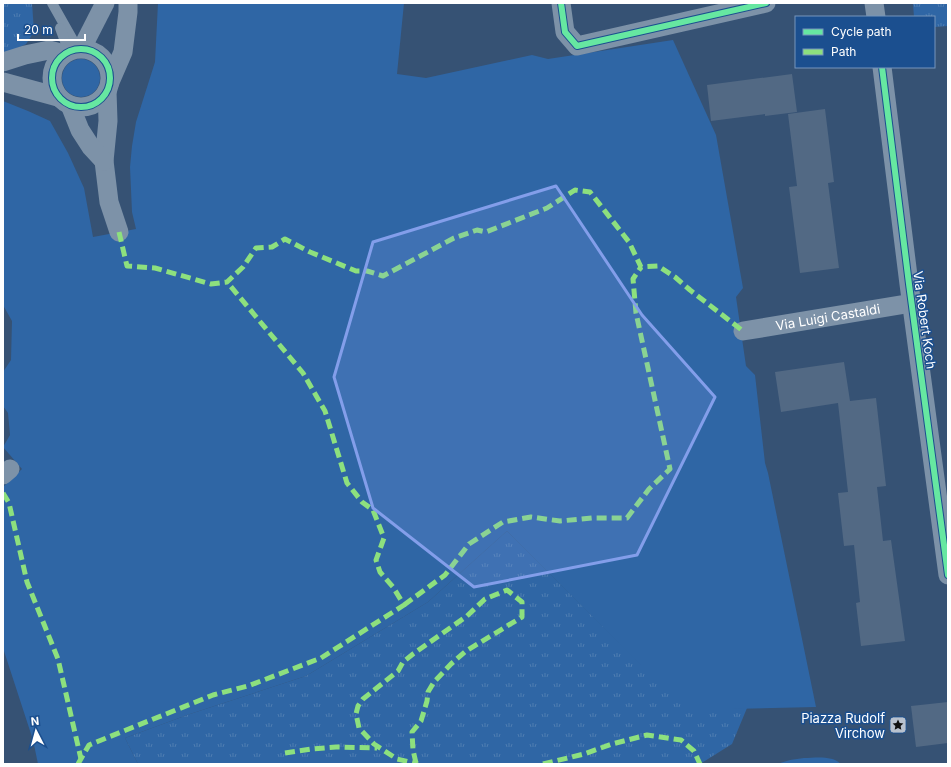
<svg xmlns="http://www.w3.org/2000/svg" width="951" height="767" viewBox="0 0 951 767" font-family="Inter,sans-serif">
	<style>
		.green { fill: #2f66a5 }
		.park { fill: url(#park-tufts) }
		.building { fill: #526984 }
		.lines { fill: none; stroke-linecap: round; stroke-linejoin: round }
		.lane { stroke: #7d92a8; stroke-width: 10 }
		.street { stroke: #7d92a8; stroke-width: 19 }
		.quiet { stroke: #8de07e; stroke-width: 5; stroke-dasharray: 10 5; stroke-linecap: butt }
		.cycleway-casing { stroke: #1b4f8f; stroke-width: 8 }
		.cycleway { stroke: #66e7a1; stroke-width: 6 }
		.marked { fill: #839eea; fill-opacity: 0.2; stroke: #839eea; stroke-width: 3; stroke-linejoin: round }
		.labels { text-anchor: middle; stroke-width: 3; stroke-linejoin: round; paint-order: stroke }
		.street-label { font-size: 13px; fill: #fff; stroke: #1b4f8f }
		.poi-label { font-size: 13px; fill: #fff; stroke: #1b4f8f; text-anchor: end }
	</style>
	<defs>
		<pattern id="park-tufts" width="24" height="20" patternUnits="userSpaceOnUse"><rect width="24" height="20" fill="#2f66a5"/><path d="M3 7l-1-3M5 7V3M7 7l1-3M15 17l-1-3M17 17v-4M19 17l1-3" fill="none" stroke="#4e7db2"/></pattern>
	</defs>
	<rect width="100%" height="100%" fill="#365274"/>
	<!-- green -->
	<g class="green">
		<polygon points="158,3 404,3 397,74 426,78 532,55 548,59 673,40 716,135 743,288 736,297 746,366 755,375 765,463 768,473 816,707 685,710 507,531 428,602 306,676 190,714 125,738 138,764 38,764 33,740 3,648 3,487 22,469 3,447 10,435 8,413 3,406 3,372 11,360 12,321 3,305 3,101 28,111 50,121 68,153 84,188 93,237 136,229 132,212 130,167 132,146 136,122 155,62"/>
		<circle cx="81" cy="78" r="19"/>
		<path d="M804,758C815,758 832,755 841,764H777L790,760Z"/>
	</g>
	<!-- park -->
	<g class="park">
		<polygon points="3,3 32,3 34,32 26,44 3,55"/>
		<polygon points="913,3 948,3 948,26 934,27 934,17 914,17"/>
		<polygon points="507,531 685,709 747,708 732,744 700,764 138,764 125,738 190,714 306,676 428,602"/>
	</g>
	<!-- building -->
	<g class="building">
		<polygon points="792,74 797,112 765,116 765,114 711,121 707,85"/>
		<polygon points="825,109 834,182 828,183 839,268 800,273 789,187 797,186 788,114"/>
		<polygon points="844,362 850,401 876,398 886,486 877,487 883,541 891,540 905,641 861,646 856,603 860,602 854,545 844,546 838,493 848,492 838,403 781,412 775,372"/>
		<polygon points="948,702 948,743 916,747 911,706"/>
	</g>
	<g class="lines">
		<!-- lane -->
		<g class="lane">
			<polyline points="52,3 78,49"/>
			<polyline points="60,28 69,52"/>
		</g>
		<!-- street -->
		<g class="street">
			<polyline points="561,3 565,32 577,46 766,3"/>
			<polyline points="874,3 876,17"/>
			<polyline points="82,48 105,3"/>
			<circle cx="81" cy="78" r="29"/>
			<polyline points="3,62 25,55 49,50 64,54"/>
			<polyline points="882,67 909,284 948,575"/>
			<polyline points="3,82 58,97"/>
			<polyline points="110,82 123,52 128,12 128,3"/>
			<polyline points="107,91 108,121 104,161 109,202 119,232"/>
			<polyline points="70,105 80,130 91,147 104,161"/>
			<path id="s1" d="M743,331L912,303"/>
			<polyline points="3,475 10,469"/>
		</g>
		<!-- quiet -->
		<g class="quiet">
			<polyline points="119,232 127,266 155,268 211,284 227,282 243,267 256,248 272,247 285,239 310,252 356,271 367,271 383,276 454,238 477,230 486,232 547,208 575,190 590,192 629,242 641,267 658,266 675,277 690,290 743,331"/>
			<polyline points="3,493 9,503 27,582 58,659 81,759"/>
			<polyline points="404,605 445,575 469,544 503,522 531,517 560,521 592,518 627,518 649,489 670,469 636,313 633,279 641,267"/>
			<polyline points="285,753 311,749 336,747 377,748"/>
			<polyline points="416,763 413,750 412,732 421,721 427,701 428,692 434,682 451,664 466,651 522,617 522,602 507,590 485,599 467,616 413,654 403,662 398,671 363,699 358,706 356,714 359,728 374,744 397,759 418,764"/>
			<polyline points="78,764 89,745 213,695 248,686 321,658 404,605 393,587 380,572 376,560 384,538 373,510 362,502 347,483 325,411 303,373 227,282"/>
			<polyline points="543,764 584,754 612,744 647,735 681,740 694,751 700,764"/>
		</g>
		<!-- cycleway casing -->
		<g class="cycleway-casing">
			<g id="cycleway">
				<polyline points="561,3 565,32 577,46 766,3"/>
				<circle cx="81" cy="78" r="29"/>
				<polyline points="882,67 909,284 948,575"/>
			</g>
		</g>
		<!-- cycleway -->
		<use href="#cycleway" class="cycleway"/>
	</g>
	<!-- marked area -->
	<path class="marked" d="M556,186L642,315L715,397L637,555L474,587L373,508L334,377L373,242Z"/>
	<!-- icons -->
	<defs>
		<g id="sight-square" transform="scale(0.9)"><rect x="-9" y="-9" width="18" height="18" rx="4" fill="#b9c2ce" stroke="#1b4f8f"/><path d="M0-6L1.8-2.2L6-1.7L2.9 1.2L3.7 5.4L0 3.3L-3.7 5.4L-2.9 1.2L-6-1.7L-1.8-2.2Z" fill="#111"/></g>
	</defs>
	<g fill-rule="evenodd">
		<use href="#sight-square" x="898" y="725"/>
	</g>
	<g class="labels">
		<!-- street labels -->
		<g class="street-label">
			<text dy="5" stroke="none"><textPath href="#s1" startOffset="86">Via Luigi Castaldi</textPath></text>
			<text transform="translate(925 320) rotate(82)" y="5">Via Robert Koch</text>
		</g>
		<!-- poi labels -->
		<g class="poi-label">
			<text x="885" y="723">Piazza Rudolf<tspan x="885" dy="15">Virchow</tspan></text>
		</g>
	</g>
	<!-- border -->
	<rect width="951" height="767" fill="none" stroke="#ffffff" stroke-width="8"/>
	<!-- legend -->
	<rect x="795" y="16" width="140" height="52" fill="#1b4f8f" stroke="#7695bc"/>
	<rect x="803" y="29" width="20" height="6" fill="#66e7a1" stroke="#7695bc"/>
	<text x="831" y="36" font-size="12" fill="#ffffff">Cycle path</text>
	<rect x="803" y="49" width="20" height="6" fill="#8de07e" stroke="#7695bc"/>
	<text x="831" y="56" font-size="12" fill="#ffffff">Path</text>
	<!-- north arrow -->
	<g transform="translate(36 731) rotate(354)" stroke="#1b4f8f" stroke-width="3" paint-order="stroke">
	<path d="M0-3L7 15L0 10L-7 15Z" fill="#ffffff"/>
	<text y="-6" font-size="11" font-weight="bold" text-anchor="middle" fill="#ffffff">N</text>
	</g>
	<!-- scale -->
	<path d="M18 34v6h67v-6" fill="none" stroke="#ffffff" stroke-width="2"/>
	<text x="24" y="34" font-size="12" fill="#ffffff" stroke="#1b4f8f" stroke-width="3" paint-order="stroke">20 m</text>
</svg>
